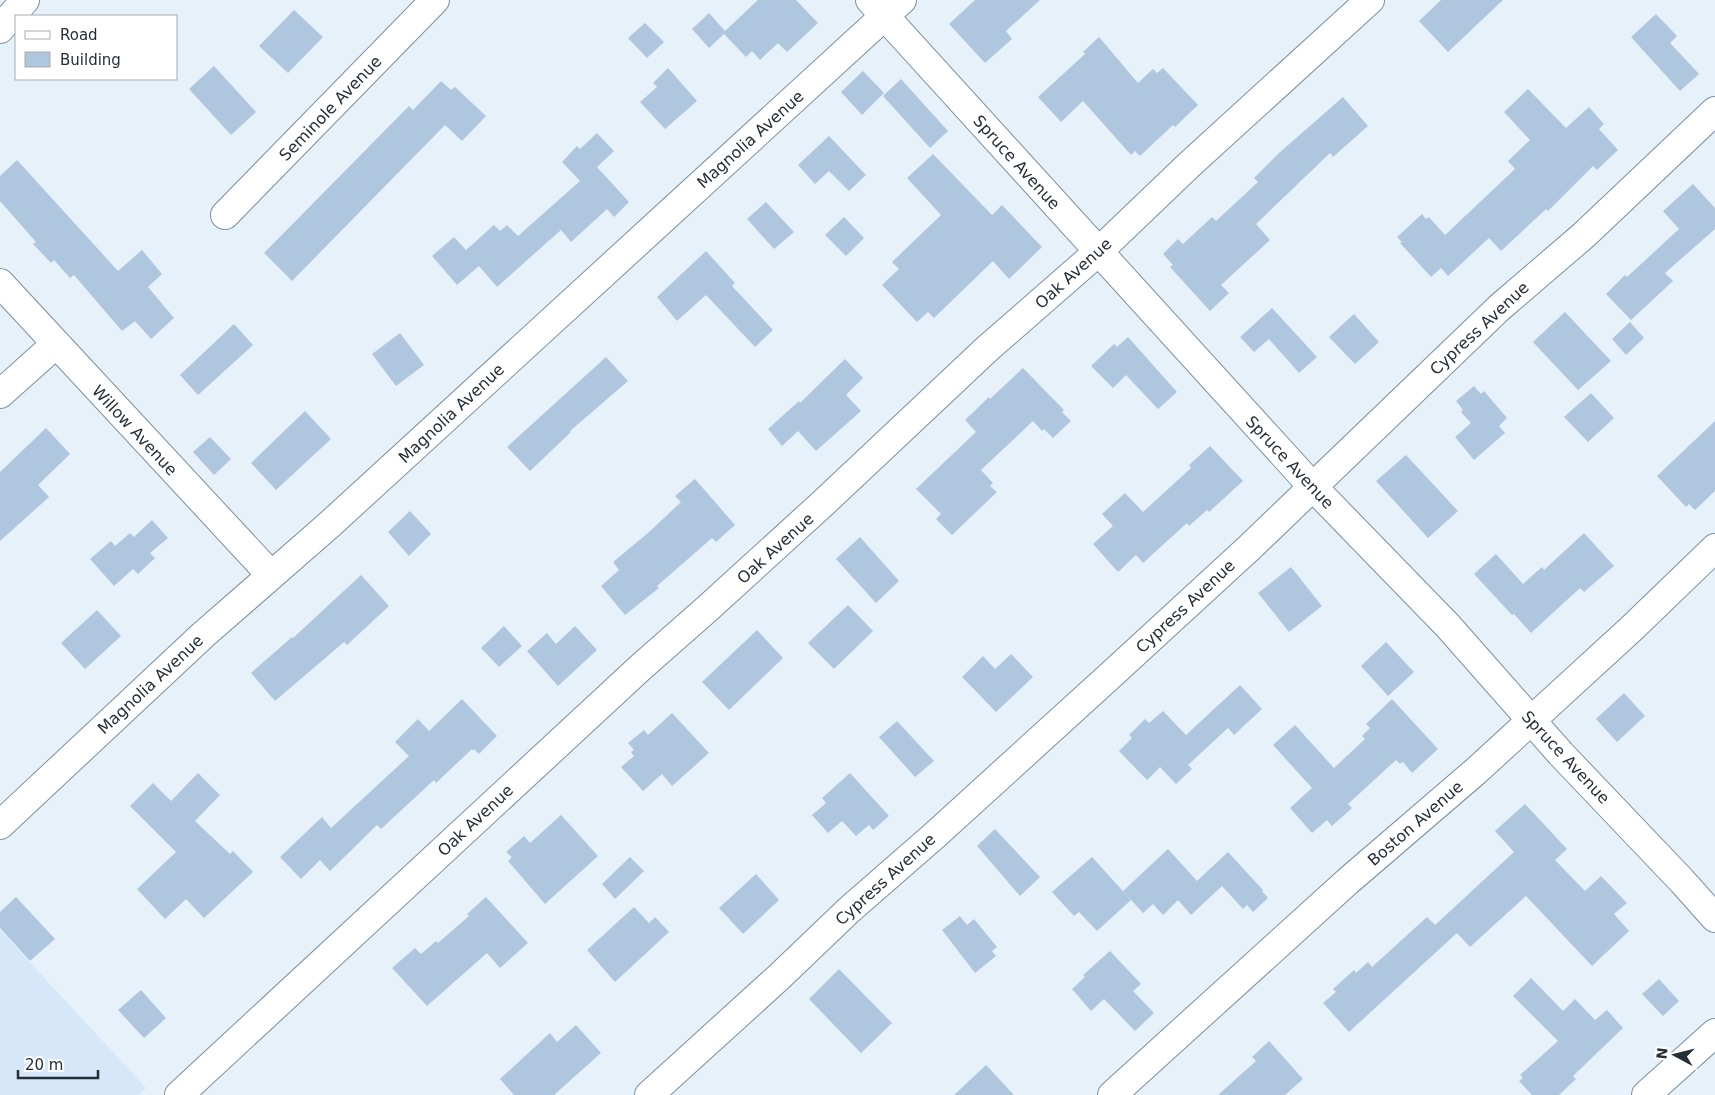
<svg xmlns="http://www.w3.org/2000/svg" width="1715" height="1095" viewBox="0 0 1715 1095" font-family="'DejaVu Sans',sans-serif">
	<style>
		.built { fill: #d5e7f9 }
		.building { fill: #afc7de }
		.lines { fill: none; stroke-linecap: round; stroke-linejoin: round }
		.minor-casing { stroke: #788fa4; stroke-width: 30 }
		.minor { stroke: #fff; stroke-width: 28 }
		.labels { text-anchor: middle; stroke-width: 4.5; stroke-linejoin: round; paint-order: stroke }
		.street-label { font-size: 16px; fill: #242e37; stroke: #fff }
	</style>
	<rect width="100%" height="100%" fill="#e7f1fa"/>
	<!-- built -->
	<polygon class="built" points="0,930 146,1088 138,1095 0,1095"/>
	<!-- building -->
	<g class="building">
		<polygon points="758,0 796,0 818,23 787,52 778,43 760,60 752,51 746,57 724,34 709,48 692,29 709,13 725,31"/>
		<polygon points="975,0 1040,0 1006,31 1012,39 985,63 949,24"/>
		<polygon points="1441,0 1503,0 1448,52 1419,21"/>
		<polygon points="294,10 323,37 288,73 259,46"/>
		<polygon points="1656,14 1677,36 1670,43 1699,74 1680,91 1631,37"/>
		<polygon points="645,23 664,42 647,58 628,38"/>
		<polygon points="1099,37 1138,83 1153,69 1157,73 1163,68 1198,105 1175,127 1173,125 1140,156 1135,151 1131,155 1083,101 1061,122 1038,97 1085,54 1083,52"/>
		<polygon points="214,66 256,112 231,135 189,89"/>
		<polygon points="668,68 697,101 665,129 640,102 657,87 653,83"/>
		<polygon points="863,71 884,93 862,115 841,92"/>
		<polygon points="901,79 948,131 930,148 883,96"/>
		<polygon points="441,81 451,90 455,87 486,116 462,141 445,125 292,281 264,253 409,106 413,110"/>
		<polygon points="1528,89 1566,128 1589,107 1604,124 1599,129 1618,150 1597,170 1593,166 1548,211 1546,209 1501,251 1489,238 1448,276 1441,268 1431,277 1400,243 1402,242 1397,237 1422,214 1426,219 1429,217 1445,235 1515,169 1508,161 1530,140 1504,112"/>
		<polygon points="1343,97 1368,126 1333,157 1330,153 1256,224 1270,240 1221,285 1229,293 1210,311 1170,267 1173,265 1163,254 1178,239 1183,244 1212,217 1216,221 1258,182 1254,178 1279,153"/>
		<polygon points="597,133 614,151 597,167 629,202 614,217 607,209 571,242 561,230 497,287 479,266 457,285 432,256 454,237 466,250 494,225 500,231 507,225 518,236 580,181 562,162 577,146 580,149"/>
		<polygon points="829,136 866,175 849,191 829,171 815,184 798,165"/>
		<polygon points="933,154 992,215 1002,205 1042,247 1009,279 993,261 934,318 928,312 917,322 882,285 899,269 892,262 941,215 907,178"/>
		<polygon points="17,160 118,271 142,250 162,274 148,287 174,318 151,339 135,321 122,331 74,275 70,278 54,260 51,263 33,244 36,242 0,201 0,176"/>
		<polygon points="1693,184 1715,208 1715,229 1665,273 1673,281 1631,320 1606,294 1625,275 1627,277 1679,229 1663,211"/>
		<polygon points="766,202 794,232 774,249 747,219"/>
		<polygon points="844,217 864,238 846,256 825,235"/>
		<polygon points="706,251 735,283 732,286 773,330 755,347 706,295 677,321 657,297"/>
		<polygon points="1272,308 1317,357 1299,373 1269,339 1254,352 1240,337"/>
		<polygon points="1565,312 1611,361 1578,390 1533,342"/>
		<polygon points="1354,314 1379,342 1355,364 1329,337"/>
		<polygon points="1630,322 1644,338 1626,355 1612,339"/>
		<polygon points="234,324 253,345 198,395 180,375"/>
		<polygon points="400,333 424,365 396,386 372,354"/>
		<polygon points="1128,337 1177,392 1158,409 1126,375 1113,388 1091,366 1114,344 1117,347"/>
		<polygon points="606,357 628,381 570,431 571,432 530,471 507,447"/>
		<polygon points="845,359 863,378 846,395 861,411 816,451 798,431 782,446 768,429 799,401 800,403"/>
		<polygon points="1023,368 1064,410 1062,412 1071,421 1053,438 1044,429 1042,431 1033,421 981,470 993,483 990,486 997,492 952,535 936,519 941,514 916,489 976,432 965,420 989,397 990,399"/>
		<polygon points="1474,386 1481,394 1484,391 1507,418 1499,426 1505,433 1474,460 1455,437 1471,423 1461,412 1463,410 1456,401"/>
		<polygon points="1591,393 1614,418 1588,442 1564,417"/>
		<polygon points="305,411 331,439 276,490 251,463"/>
		<polygon points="1715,421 1715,491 1695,510 1689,504 1686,507 1657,476"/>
		<polygon points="46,428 70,454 38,485 49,497 0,541 0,472"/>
		<polygon points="210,437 231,459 214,475 193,452"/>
		<polygon points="1210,446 1243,481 1209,512 1207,510 1189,526 1187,523 1143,563 1136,555 1118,572 1093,544 1113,526 1102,514 1125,493 1143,512 1191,468 1189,465"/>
		<polygon points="1406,455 1458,511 1428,538 1376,481"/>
		<polygon points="695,479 735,525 716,542 712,538 657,586 659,588 625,615 601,586 619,570 613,562 648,533 681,502 675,496"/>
		<polygon points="410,511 431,534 409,556 388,532"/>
		<polygon points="152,520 168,538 150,553 155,558 138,574 133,569 114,586 90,559 111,541 115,546 130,533 134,537"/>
		<polygon points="1584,533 1614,566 1584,592 1580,588 1531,633 1514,614 1512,615 1474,574 1496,554 1523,584 1542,567 1544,570"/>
		<polygon points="860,537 899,581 876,603 836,559"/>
		<polygon points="1291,567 1322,606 1289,632 1258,593"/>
		<polygon points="361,575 389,606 347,645 344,642 275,701 251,673 292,637 293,638"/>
		<polygon points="848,605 873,631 834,669 808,643"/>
		<polygon points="97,610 121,636 85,669 61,643"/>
		<polygon points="504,626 522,646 499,667 481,648"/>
		<polygon points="575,626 597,650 558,686 527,651 547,633 556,644"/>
		<polygon points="757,630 783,658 729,710 702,682"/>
		<polygon points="1386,642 1414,672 1388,696 1361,666"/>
		<polygon points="1011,654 1033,677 996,712 962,677 983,656 995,669"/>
		<polygon points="1240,685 1262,709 1234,735 1228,728 1188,765 1192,769 1176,784 1160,767 1147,780 1119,751 1132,738 1129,735 1145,719 1149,723 1163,711 1186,735"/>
		<polygon points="1624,693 1645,716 1617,742 1596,719"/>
		<polygon points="462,699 497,736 479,754 474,749 473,751 472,749 436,783 434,780 381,829 377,825 330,871 320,860 301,879 280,857 322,817 331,828 409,756 395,742 418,719 429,731"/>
		<polygon points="1392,699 1438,749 1412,773 1403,762 1400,764 1396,760 1348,804 1352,808 1332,826 1327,820 1312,833 1290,808 1312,788 1273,745 1295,725 1334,768 1365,739 1362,736 1370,728 1366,724"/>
		<polygon points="672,713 709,753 672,786 662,774 643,791 621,767 634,756 631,752 634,750 628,743 644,730 648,735"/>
		<polygon points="897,721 934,761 915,777 879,737"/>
		<polygon points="198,773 220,795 195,821 230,854 233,851 253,872 204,918 186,899 165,919 137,889 176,852 130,806 153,783 171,801"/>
		<polygon points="850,773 889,816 873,830 869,825 856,836 842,821 828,833 812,815 826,803 822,798"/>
		<polygon points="1525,804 1567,849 1555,860 1585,891 1601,876 1627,903 1614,914 1629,931 1592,966 1526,896 1470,947 1457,933 1349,1032 1323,1003 1336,992 1333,989 1354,970 1356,973 1368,962 1372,967 1427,917 1435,925 1514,852 1495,831"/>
		<polygon points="561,815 598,856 545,904 508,861 512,857 506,852 524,836 530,843"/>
		<polygon points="995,829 1040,877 1020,896 977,846"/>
		<polygon points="1168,849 1197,881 1228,852 1263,890 1262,891 1268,898 1253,912 1247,905 1243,909 1222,886 1191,915 1178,900 1163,915 1153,904 1143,913 1123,891"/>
		<polygon points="630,857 644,871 615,899 602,884"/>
		<polygon points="1092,857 1131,900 1097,931 1079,912 1074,916 1052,892"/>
		<polygon points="756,874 779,900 743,934 719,908"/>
		<polygon points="16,897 55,939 30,961 0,928 0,912"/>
		<polygon points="486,897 528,943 500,968 487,953 427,1006 392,968 415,948 421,954 436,941 438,943 469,916 467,914"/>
		<polygon points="634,907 649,923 655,917 669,932 615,982 587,950"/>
		<polygon points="960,916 967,925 974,919 997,947 992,951 996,956 975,973 942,930"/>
		<polygon points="1110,951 1141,984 1133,991 1154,1013 1135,1031 1104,999 1091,1011 1072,989 1085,977 1083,975"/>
		<polygon points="839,969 892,1023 861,1053 809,999"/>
		<polygon points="1531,978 1563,1011 1575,999 1595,1020 1607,1010 1623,1028 1573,1076 1576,1079 1559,1095 1532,1095 1519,1081 1523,1078 1520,1075 1558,1041 1513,996"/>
		<polygon points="1659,979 1679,1001 1663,1016 1642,994"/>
		<polygon points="141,990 166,1018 144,1038 118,1010"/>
		<polygon points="576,1025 601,1053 554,1095 514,1095 500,1079 550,1033 557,1042"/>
		<polygon points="1269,1041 1303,1079 1285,1095 1218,1095 1256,1061 1252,1057"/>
		<polygon points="986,1065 1014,1095 954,1095"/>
	</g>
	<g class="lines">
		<!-- minor casing -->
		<g class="minor-casing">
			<g id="minor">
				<polyline points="870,0 1312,486 1448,626 1561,754 1682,881 1715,918"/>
				<polyline points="0,29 25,0"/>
				<polyline points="225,215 435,0"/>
				<polyline points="0,283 271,575"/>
				<polyline points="0,394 56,344"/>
				<polyline points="0,825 203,635 329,525 902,0"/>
				<polyline points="179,1095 641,667 708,608 820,506 988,348 1098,252 1190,164 1370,0"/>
				<polyline points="649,1095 779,977 849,910 935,835 1113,673 1249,548 1499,308 1584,235 1715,111"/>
				<polyline points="1112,1095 1348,881 1476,771 1631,629 1715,548"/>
				<polyline points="1646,1095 1715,1033"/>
			</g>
		</g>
		<!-- minor -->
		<use href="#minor" class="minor"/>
	</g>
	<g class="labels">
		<!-- street labels -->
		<g class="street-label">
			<text transform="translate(330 108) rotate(-46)" y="6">Seminole Avenue</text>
			<text transform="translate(750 139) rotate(-42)" y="6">Magnolia Avenue</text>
			<text transform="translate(1017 162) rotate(48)" y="6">Spruce Avenue</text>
			<text transform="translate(1073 273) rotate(-42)" y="6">Oak Avenue</text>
			<text transform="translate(1479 328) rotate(-43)" y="6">Cypress Avenue</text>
			<text transform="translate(451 413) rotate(-43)" y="6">Magnolia Avenue</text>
			<text transform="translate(135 430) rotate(47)" y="6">Willow Avenue</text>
			<text transform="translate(1290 462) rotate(47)" y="6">Spruce Avenue</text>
			<text transform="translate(775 548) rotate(-42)" y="6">Oak Avenue</text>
			<text transform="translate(1185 606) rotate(-43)" y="6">Cypress Avenue</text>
			<text transform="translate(150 684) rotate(-43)" y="6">Magnolia Avenue</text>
			<text transform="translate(1566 757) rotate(47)" y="6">Spruce Avenue</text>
			<text transform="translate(475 820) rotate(-43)" y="6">Oak Avenue</text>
			<text transform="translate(1415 823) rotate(-41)" y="6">Boston Avenue</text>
			<text transform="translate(885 879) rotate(-42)" y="6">Cypress Avenue</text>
		</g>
	</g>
	<!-- legend -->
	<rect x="15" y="15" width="162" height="65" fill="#ffffff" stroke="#a7abaf"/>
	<rect x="25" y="31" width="25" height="8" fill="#ffffff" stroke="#a7abaf"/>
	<text x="60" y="40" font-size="15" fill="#242e37">Road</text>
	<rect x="25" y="52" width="25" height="15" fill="#afc7de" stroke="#a7abaf"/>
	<text x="60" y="65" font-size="15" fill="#242e37">Building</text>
	<!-- north arrow -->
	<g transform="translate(1675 1055) rotate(277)" stroke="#ffffff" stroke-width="4" paint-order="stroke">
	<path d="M0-4L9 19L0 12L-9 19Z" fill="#242e37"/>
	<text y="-8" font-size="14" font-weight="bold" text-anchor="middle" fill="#242e37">N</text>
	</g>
	<!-- scale -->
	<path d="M18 1070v8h80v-8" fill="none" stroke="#242e37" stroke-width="2.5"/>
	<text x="25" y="1070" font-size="15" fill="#242e37" stroke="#ffffff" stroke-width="4" paint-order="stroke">20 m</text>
</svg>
